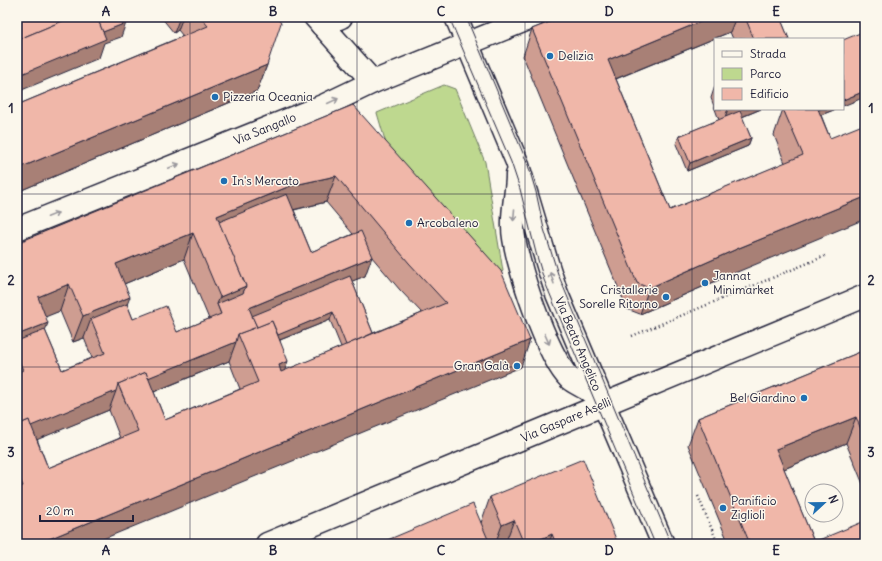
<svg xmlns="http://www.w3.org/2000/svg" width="882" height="561" viewBox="0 0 882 561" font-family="Delius,sans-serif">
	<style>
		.green { fill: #bed88f; stroke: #707d65 }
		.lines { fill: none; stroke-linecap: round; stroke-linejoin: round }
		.minor-casing { stroke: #22223b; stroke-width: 25 }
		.path { stroke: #22223b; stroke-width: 2.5; stroke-dasharray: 1 3; stroke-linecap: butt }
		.minor { stroke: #fbf7ec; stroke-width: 22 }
		.tram { stroke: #22223b; stroke-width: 1 }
		.wall { fill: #ce9d91; stroke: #22223b; fill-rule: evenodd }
		.shaded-wall { fill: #a88076; stroke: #22223b }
		.building { fill: #f0b7a9; stroke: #22223b }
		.oneway { stroke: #99979c }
		.grid { fill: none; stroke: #22223b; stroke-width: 1; stroke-opacity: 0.55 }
		.poi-dot { fill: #1f6fb2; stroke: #fbf7ec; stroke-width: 1.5 }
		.labels { text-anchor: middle; stroke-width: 3; stroke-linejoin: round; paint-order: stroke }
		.poi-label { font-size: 12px; fill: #22223b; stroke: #fbf7ec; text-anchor: start }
		.street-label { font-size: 12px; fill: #22223b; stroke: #fbf7ec }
		.neatline { fill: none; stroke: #22223b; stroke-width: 1.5 }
		.grid-label { font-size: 13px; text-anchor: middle; font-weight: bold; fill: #22223b }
	</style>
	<rect width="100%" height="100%" fill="#fbf7ec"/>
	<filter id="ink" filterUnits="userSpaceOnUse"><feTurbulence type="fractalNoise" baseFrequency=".025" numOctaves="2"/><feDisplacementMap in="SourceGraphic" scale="8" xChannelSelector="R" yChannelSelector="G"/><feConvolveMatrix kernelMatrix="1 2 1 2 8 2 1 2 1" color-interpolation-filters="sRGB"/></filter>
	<g filter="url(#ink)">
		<!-- green -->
		<polygon class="green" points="444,85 455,89 485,162 503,271 497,276 392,164 377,113"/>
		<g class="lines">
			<!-- minor casing -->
			<g class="minor-casing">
				<g id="minor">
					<polyline points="315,17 373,82"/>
					<polyline points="456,17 517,162 548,266 557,294 663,544"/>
					<polyline points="322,25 341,17"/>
					<path d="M517,175C517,192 512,210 513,227C513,257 548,359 570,379C576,384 585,387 591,392C595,395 598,399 602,403"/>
					<polyline points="17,229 325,105 373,82 533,17"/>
					<polyline points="267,544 865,296"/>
				</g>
			</g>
			<!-- path -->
			<g class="path">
				<polyline points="632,336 825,256"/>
				<polyline points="698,496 718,544"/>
			</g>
			<!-- minor -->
			<use href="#minor" class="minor"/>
			<!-- tram -->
			<g class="tram">
				<polyline points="449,17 511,162 520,189 536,253 544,280 655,544"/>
				<polyline points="466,17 528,165 536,192 544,229 558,274 671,544"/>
			</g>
		</g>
		<!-- wall -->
		<g class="wall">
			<polygon points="161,17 276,17 267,65 257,91 17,192 17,105 183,36 178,30 174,33"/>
			<polygon points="562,17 788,17 781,20 789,39 733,39 730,32 616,79 670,210 785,163 774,135 783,109 836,109 821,115 830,138 730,275 640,314 627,309 523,56 532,29"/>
			<polygon points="715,86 715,109 711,98"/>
			<path d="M353,105L521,367L17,544V243ZM326,202L353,234L311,252L294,210ZM371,256L400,290L422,313L373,333L352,281L365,276ZM184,259L209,319L177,332L133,319L127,304L124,284ZM60,311L73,342L84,338L92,358L62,370L45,330V316ZM330,320L341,347L285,371L280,340ZM229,361L240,389L165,420L154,392ZM109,410L120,438L48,468L37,439Z"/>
			<polygon points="715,109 761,109 742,117 751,138 748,146 687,171 676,144 679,136 719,120"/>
			<polygon points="865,350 865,489 846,443 784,469 814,542 865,544 729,544 688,445 698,418"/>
			<polygon points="490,497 618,544 378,544 481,523"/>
		</g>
		<!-- shaded-wall -->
		<g class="shaded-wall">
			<polygon points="180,17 183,17 178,30 174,33"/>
			<polygon points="712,17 736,17 730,32 598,86 608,60"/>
			<polygon points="768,17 788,17 764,27"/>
			<polygon points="126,23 121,37 104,43 99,58 17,92 17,76 100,33"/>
			<polygon points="267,65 257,91 17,192 17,169"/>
			<polygon points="865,91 865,97 843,106 843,100"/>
			<polygon points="728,109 761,109 722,125"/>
			<polygon points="821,109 836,109 803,122 806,115"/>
			<polygon points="751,138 748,146 687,171 690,163"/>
			<polygon points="336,176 326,202 280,213 220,237 217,216 290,186"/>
			<polygon points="865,197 865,219 730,275 640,314 649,288 739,248"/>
			<polygon points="193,233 184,259 107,291 116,264"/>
			<polygon points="372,257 365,276 247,324 249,308"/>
			<polygon points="69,284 60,311 28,324 38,297"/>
			<polygon points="246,286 236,312 221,314 217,304 220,297"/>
			<polygon points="130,297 120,323 91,319 84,338 73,342 83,316"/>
			<polygon points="333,312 330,320 252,351 255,344"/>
			<polygon points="48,323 38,349 17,356 17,335"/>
			<polygon points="530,340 521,367 91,544 37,544"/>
			<polygon points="236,342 229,361 126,403 120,389"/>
			<polygon points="288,361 279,387 279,365"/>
			<polygon points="116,391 109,410 17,448 17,431"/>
			<polygon points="856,417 846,443 767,476 776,449"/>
			<polygon points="514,520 505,544 495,544 502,525"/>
			<polygon points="552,534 549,544 530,544"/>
		</g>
		<!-- building -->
		<g class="building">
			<polygon points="17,17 72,17 17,40"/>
			<polygon points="72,17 97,17 106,39 17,76 17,40"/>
			<polygon points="97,17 124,17 126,23 103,32"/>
			<polygon points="200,17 276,17 281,23 267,65 17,169 17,105 208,26"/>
			<polygon points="562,17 712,17 608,60 670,210 803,155 783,109 818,109 830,138 865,124 865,197 739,248 649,288 637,283 532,29"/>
			<polygon points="745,17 780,17 789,39 754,39"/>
			<polygon points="865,31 865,91 843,100 843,40"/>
			<polygon points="353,105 501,271 530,340 37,544 17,544 17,488 23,486 17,472 17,425 29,420 48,468 138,431 118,384 146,372 165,420 258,382 238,334 272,321 288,361 279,365 281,372 446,303 409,263 336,176 290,186 217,216 246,286 220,297 193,233 116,264 130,297 83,316 69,284 38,297 48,323 17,335 17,243"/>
			<polygon points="740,111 751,138 690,163 679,136"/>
			<polygon points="287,194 311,252 361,231 372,257 249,308 257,327 238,334 236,342 148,378 146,372 118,384 116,391 31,426 29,420 17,425 17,373 23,370 17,356 17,341 45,330 62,370 105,353 91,319 127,304 133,319 166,306 177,332 221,314 217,304 243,293 246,286 219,222"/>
			<polygon points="350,276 373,333 346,345 333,312 278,335 272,321 257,327 252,316"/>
			<polygon points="865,350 865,439 856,417 776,449 814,542 865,521 865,544 750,544 698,418"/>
			<polygon points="583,459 618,544 556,544 552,534 530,544 524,544 514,520 502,525 490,497"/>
			<polygon points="473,504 490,544 378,544"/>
		</g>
		<!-- one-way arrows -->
		<defs><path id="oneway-shaft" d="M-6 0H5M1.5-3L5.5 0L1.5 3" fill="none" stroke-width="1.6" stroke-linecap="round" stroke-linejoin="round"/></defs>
		<g class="oneway">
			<use href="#oneway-shaft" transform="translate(333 101) rotate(-25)"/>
			<use href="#oneway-shaft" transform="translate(174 166) rotate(-22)"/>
			<use href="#oneway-shaft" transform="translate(53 215) rotate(-22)"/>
			<use href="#oneway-shaft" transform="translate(514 215) rotate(95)"/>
			<use href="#oneway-shaft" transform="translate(552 278) rotate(-109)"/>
			<use href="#oneway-shaft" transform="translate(547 339) rotate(66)"/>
		</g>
	</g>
	<!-- grid -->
	<path class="grid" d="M190,17V544M357,17V544M525,17V544M692,17V544M17,194H865M17,367H865"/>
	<!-- markers -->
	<g class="poi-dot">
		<circle cx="550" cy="56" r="4"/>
		<circle cx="215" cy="97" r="4"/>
		<circle cx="224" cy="181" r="4"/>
		<circle cx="409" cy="223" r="4"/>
		<circle cx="705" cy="283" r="4"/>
		<circle cx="666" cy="297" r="4"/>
		<circle cx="517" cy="366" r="4"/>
		<circle cx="804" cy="398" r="4"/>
		<circle cx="723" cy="508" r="4"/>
	</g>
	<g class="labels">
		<!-- poi labels -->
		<g class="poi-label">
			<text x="558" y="60">Delizia</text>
			<text x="223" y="101">Pizzeria Oceania</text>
			<text x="232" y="185">In's Mercato</text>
			<text x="417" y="227">Arcobaleno</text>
			<text x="713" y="280">Jannat<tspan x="713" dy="14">Minimarket</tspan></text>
			<text x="658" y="294" text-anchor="end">Cristallerie<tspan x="658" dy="14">Sorelle Ritorno</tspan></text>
			<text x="509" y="370" text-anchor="end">Gran Galà</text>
			<text x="796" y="402" text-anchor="end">Bel Giardino</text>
			<text x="731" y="505">Panificio<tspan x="731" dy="14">Ziglioli</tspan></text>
		</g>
		<!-- street labels -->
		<g class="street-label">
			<text transform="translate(265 129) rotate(-22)" y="4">Via Sangallo</text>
			<text transform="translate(578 344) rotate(67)" y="4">Via Beato Angelico</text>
			<text transform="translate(566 420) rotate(-23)" y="4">Via Gaspare Aselli</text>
		</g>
	</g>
	<!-- margin -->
	<rect width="882" height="561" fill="none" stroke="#fbf7ec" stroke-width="44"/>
	<!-- legend -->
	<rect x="714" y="38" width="130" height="72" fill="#fbf7ec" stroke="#a4a2a5"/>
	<rect x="722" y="51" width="20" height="6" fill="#fbf7ec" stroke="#a4a2a5"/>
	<text x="750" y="58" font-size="12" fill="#22223b">Strada</text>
	<rect x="722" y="68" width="20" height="12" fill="#bed88f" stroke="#a4a2a5"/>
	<text x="750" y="78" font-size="12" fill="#22223b">Parco</text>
	<rect x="722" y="88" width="20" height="12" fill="#f0b7a9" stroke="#a4a2a5"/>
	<text x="750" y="98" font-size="12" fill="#22223b">Edificio</text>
	<!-- north arrow -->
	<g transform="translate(824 503) rotate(68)"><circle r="19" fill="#fbf7ec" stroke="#a4a2a5"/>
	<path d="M0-3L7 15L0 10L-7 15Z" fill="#1f6fb2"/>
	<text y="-6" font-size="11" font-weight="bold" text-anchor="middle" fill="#22223b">N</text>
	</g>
	<!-- scale -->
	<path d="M40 515v6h93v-6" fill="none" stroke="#22223b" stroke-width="2"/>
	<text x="46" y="515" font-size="12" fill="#22223b" stroke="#fbf7ec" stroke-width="3" paint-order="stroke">20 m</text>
	<rect x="22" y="22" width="838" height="517" class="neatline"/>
	<g class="grid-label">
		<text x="106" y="16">A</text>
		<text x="273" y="16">B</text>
		<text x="441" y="16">C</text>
		<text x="609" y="16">D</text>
		<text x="776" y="16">E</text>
		<text x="11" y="113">1</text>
		<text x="871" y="113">1</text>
		<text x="11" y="285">2</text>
		<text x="871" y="285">2</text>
		<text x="11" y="457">3</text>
		<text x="871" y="457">3</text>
		<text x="106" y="555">A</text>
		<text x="273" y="555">B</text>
		<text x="441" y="555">C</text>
		<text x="609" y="555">D</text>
		<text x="776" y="555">E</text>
	</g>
</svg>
